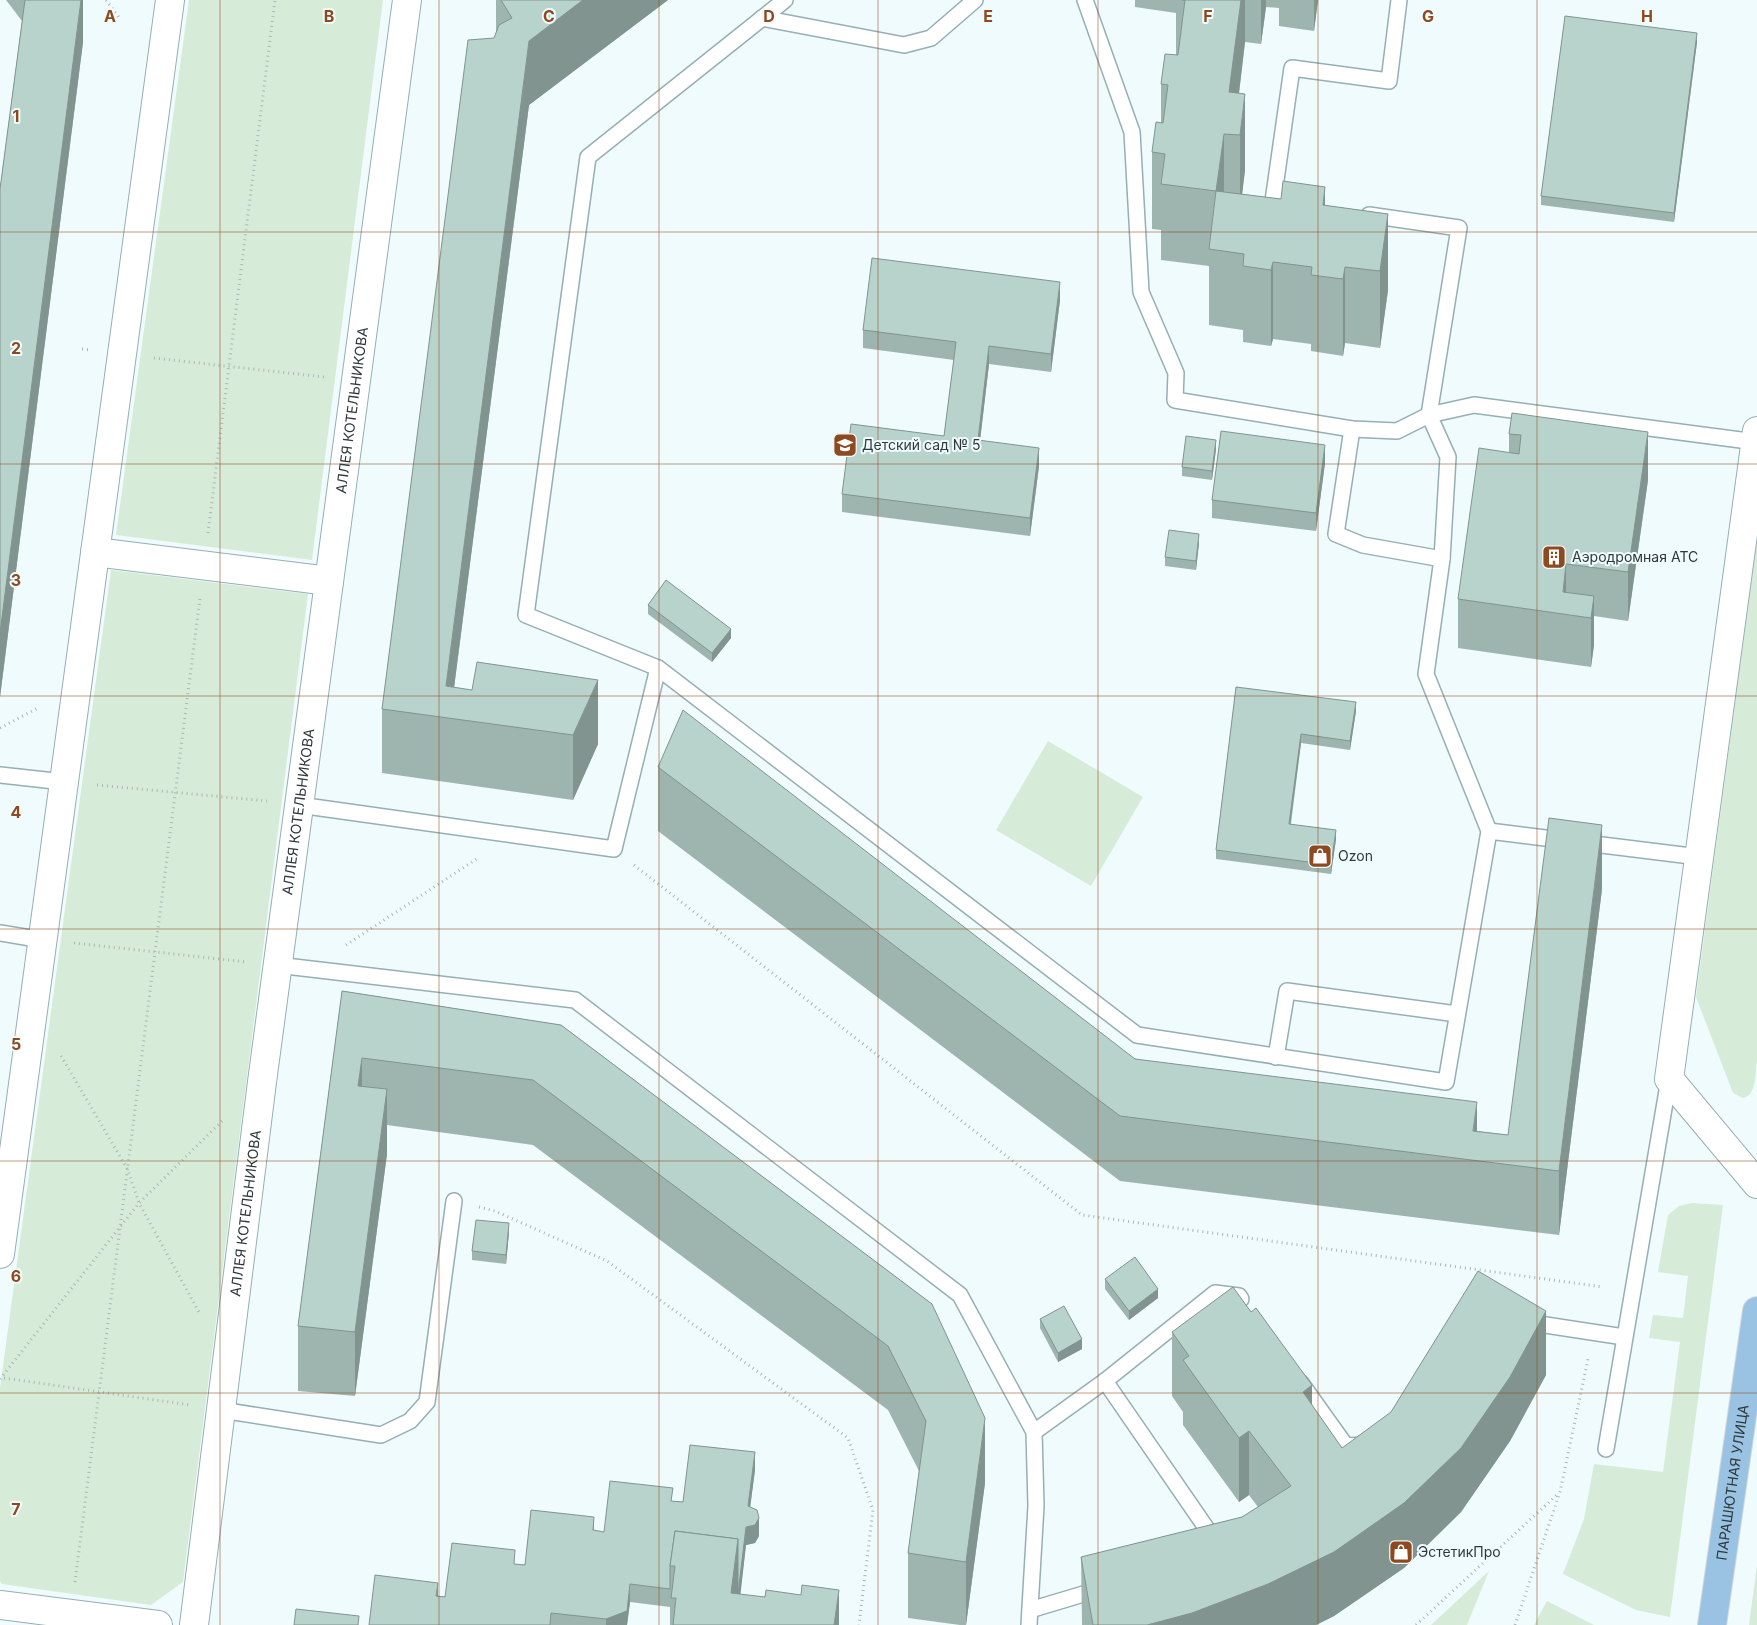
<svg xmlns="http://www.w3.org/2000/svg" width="1757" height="1625" viewBox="0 0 1757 1625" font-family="Inter,sans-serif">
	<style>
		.green { fill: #d7ecd8 }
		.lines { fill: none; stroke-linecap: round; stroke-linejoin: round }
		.service-casing { stroke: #95afb5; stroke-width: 18 }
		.minor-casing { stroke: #95afb5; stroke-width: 30 }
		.primary-casing { stroke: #d5d7d8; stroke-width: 30 }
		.path { stroke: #acb6b9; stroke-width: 3; stroke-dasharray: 1 4; stroke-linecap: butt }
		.service { stroke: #fff; stroke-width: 15 }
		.minor { stroke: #fff; stroke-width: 28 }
		.primary { stroke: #9ac3e3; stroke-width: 28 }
		.wall { fill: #9eb5af }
		.shaded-wall { fill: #81948f }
		.building { fill: #b8d3cc; stroke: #81948f }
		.grid { fill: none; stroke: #8e491e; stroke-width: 1; stroke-opacity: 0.55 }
		.labels { text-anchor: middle; stroke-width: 4; stroke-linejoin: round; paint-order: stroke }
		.street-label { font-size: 14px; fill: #2f393c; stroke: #f0fbfd }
		.poi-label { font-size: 14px; fill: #2f393c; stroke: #f0fbfd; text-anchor: start }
		.grid-label { font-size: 16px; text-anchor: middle; font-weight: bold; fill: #8e491e; stroke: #f0fbfd; stroke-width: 4; stroke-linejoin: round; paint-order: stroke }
	</style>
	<rect width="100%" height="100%" fill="#f0fbfd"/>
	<!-- green -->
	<g class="green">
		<polygon points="189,0 383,0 312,560 116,535"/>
		<path d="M1757,538V1061C1755,1073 1757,1095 1743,1098L1733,1093L1696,997Z"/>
		<polygon points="111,570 308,594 183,1582 151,1605 2,1584 0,1581 0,1388"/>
		<polygon points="1048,741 1143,797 1091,886 996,830"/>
		<polygon points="1692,1203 1723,1205 1670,1617 1636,1610 1563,1574 1584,1519 1594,1464 1663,1472 1680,1342 1649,1338 1653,1315 1683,1318 1688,1276 1658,1272 1668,1215 1679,1206"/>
		<polygon points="1757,1565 1757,1625 1749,1625"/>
		<polygon points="1489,1571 1467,1625 1431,1625"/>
		<polygon points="1547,1601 1594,1625 1534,1625"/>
	</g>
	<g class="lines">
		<!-- service casing -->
		<g class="service-casing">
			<g id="service">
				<polyline points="785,0 588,157 526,615 658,668 1137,1035 1446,1082 1489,831 1699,857"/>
				<polyline points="1085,0 1132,132 1141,292 1176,373 1175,400 1352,429 1397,431 1429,415 1459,228 1369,215"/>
				<polyline points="762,18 904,45 931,38 975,0"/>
				<polyline points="1289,203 1273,201 1292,68 1389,81 1399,0"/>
				<polyline points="1352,429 1336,534 1363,545 1442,559"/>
				<polyline points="0,775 64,782"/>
				<polyline points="299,805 614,849 658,668"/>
				<polyline points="1489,831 1426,674 1442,559 1448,457 1429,415 1474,405 1756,442"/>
				<polyline points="0,933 43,940"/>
				<polyline points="277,965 575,1000 960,1295 1034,1432 1036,1506 1029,1625"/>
				<polyline points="1276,1057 1287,991 1457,1014"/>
				<polyline points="1526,1322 1624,1337"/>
				<polyline points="1105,1381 1209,1532 1207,1544"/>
				<polyline points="1301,1383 1346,1446 1365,1445"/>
				<polyline points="221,1410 381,1435 410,1421 427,1402 454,1201"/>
				<polyline points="1034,1432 1105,1381 1215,1293 1239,1296 1241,1299"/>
				<polyline points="1606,1449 1669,1079"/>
				<polyline points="1030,1610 1100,1589"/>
			</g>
		</g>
		<!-- minor casing -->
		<g class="minor-casing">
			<g id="minor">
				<polyline points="1757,431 1669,1079 1757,1184"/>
				<polyline points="95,552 329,581"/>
				<polyline points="0,1254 170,0"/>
				<polyline points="0,1605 158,1625"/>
				<path id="s1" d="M194,1625L262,1082L407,0"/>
			</g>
		</g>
		<!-- primary casing -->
		<g class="primary-casing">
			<g id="primary">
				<path id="s2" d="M1712,1625L1757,1311"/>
			</g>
		</g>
		<!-- path -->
		<g class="path">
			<polyline points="106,0 121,20"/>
			<polyline points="82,349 91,350"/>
			<polyline points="154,358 324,377"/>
			<polyline points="208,533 275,0"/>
			<polyline points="0,728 38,708"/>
			<polyline points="97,785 267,801"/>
			<polyline points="634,865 1082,1215 1603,1287"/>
			<polyline points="74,943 247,962"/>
			<polyline points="346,945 478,858"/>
			<polyline points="61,1056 128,1170 139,1203 200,1314"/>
			<polyline points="479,1207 495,1211 607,1261 848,1438 873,1510 859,1625"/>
			<polyline points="4,1378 190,1405"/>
			<polyline points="0,1379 139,1203 224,1119"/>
			<polyline points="75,1582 200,598"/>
			<polyline points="1416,1625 1559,1493"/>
			<polyline points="1515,1625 1560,1492 1588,1359"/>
		</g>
		<!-- service -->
		<use href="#service" class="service"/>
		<!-- minor -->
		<use href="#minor" class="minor"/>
		<!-- primary -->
		<use href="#primary" class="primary"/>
	</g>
	<!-- wall -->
	<g class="wall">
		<polygon points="6,0 83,0 83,42 0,697 0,189 22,21"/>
		<polygon points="496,0 668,0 529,105 454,688 598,744 573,800 382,773 382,709 494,38 496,33"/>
		<polygon points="1135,0 1318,0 1314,31 1279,26 1279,8 1266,7 1261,44 1245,42 1239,93 1245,170 1242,194 1388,214 1388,290 1380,348 1345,343 1343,356 1311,351 1311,344 1273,339 1271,346 1243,342 1243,330 1209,325 1209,266 1161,260 1161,230 1152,229 1152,152 1161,123 1161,84 1176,55 1176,13 1135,7"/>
		<polygon points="1697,42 1674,222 1541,205 1541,196"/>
		<polygon points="1060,300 1051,372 989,364 980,440 1039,466 1030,536 842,512 842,494 944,436 954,360 863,348 863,330"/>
		<polygon points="1512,413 1648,480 1628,621 1594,616 1594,645 1591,667 1458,648 1458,599 1509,452 1509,434"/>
		<polygon points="1216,449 1212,480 1182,476 1182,467"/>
		<polygon points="1325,463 1316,531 1212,518 1212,500"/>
		<polygon points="1199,543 1196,570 1165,566 1165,557"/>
		<polygon points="648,605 731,638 712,662 648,614"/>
		<polygon points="1236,687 1356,711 1350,750 1301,743 1291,824 1336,839 1331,874 1216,859 1216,850"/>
		<polygon points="658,767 1135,1059 1477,1131 1508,1135 1602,889 1559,1235 1120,1181 658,831"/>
		<polygon points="342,991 561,1025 932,1304 985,1483 966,1625 960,1625 908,1618 908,1553 919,1471 888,1410 533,1145 387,1125 387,1154 355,1396 298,1391 298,1326"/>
		<polygon points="509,1232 506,1264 472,1260 472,1251"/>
		<polygon points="1105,1279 1158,1298 1129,1320 1105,1289"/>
		<polygon points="1040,1319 1082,1349 1058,1362 1040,1328"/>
		<polygon points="1172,1332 1312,1405 1342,1448 1546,1375 1510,1441 1461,1512 1404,1568 1334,1616 1316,1625 1082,1625 1081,1557 1242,1517 1258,1507 1249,1495 1239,1502 1183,1425 1183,1412 1172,1396"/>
		<polygon points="755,1470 750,1507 759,1536 755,1543 746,1545 740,1594 839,1625 670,1625 670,1607 630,1602 627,1625 369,1625 438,1596 445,1597 515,1564 525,1565 594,1530 604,1532 673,1501 683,1502"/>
	</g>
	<!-- shaded-wall -->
	<g class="shaded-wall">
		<polygon points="81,0 83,0 83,42 0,697 0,633"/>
		<polygon points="583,0 668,0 529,105 450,719 446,686 529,41"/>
		<polygon points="1241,0 1245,0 1245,42 1234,135 1229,92"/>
		<polygon points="1261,0 1266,0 1266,7 1261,44"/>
		<polygon points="1314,0 1318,0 1314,31"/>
		<polygon points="1697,33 1697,42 1674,222 1674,213"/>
		<polygon points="1245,94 1245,170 1240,212 1240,135"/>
		<polygon points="1224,134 1224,210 1216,191"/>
		<polygon points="1325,187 1325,263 1323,205"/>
		<polygon points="1388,214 1388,290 1380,348 1380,271"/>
		<polygon points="1273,262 1273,339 1271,346 1271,270"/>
		<polygon points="1345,267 1345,343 1343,356 1343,279"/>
		<polygon points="1060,282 1060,300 1051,372 1051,354"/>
		<polygon points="989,346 989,364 978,458 978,440"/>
		<polygon points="1648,432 1648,480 1628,621 1628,572"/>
		<polygon points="1216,440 1216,449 1212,480 1212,471"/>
		<polygon points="1325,445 1325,463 1316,531 1316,513"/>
		<polygon points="1039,448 1039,466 1030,536 1030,518"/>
		<polygon points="1199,534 1199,543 1196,570 1196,561"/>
		<polygon points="1566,564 1566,612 1563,592"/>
		<polygon points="1594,596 1594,645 1591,667 1591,618"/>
		<polygon points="731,629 731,638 712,662 712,653"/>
		<polygon points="598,680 598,744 573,800 573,735"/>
		<polygon points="1356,702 1356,711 1350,750 1350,741"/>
		<polygon points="1301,734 1301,743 1289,833 1289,824"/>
		<polygon points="1602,825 1602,889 1559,1235 1559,1171"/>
		<polygon points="1336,830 1336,839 1331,874 1331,865"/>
		<polygon points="362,1058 362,1122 358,1086"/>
		<polygon points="387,1089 387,1154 355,1396 355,1332"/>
		<polygon points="1477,1102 1477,1161 1473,1131"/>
		<polygon points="509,1223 509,1232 506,1264 506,1255"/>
		<polygon points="1158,1289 1158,1298 1129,1320 1129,1311"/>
		<polygon points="1546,1311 1546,1375 1510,1441 1461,1512 1404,1568 1334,1616 1316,1625 1147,1625"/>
		<polygon points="1082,1339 1082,1349 1058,1362 1058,1353"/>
		<polygon points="1312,1385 1312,1449 1303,1392"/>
		<polygon points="985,1418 985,1483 966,1625 966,1562"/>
		<polygon points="1249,1431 1249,1495 1239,1502 1239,1438"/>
		<polygon points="755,1452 755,1470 748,1524 748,1506"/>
		<polygon points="594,1517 594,1535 593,1530"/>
		<polygon points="759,1518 759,1536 755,1543 746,1545 737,1625 731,1593 738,1539 746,1527"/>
		<polygon points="438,1583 438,1601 436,1596"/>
		<polygon points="630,1584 630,1602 627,1625 606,1625 606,1619"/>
		<polygon points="839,1590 839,1625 834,1625"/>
	</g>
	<!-- building -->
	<g class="building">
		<polygon points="25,0 81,0 0,633 0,189"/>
		<polygon points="501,0 583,0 529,41 446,686 472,690 477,662 598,680 573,735 382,709 468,40 494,38 499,25 512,18"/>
		<polygon points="1182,0 1241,0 1229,92 1245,94 1240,135 1224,134 1216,191 1161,184 1165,154 1152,152 1156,122 1163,123 1168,85 1161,84 1165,54 1178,55 1185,0"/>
		<polygon points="1565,16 1697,33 1674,213 1541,196"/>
		<polygon points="1283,181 1325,187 1323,205 1388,214 1380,271 1345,267 1343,279 1311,275 1312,267 1273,262 1271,270 1243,266 1244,254 1209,249 1216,191 1281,199"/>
		<polygon points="872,258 1060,282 1051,354 989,346 978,440 1039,448 1030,518 842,494 851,424 944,436 956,342 863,330"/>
		<polygon points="1512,413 1648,432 1628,572 1566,564 1563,592 1594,596 1591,618 1458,599 1479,448 1519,454 1521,435 1509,434"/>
		<polygon points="1221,431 1325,445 1316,513 1212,500"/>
		<polygon points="1186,436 1216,440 1212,471 1182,467"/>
		<polygon points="1169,530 1199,534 1196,561 1165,557"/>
		<polygon points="666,580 731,629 712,653 648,605"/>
		<polygon points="1236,687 1356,702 1350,741 1301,734 1289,824 1336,830 1331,865 1216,850"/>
		<polygon points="683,710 1135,1059 1477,1102 1473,1131 1508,1135 1549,818 1602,825 1559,1171 1120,1116 658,767"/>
		<polygon points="342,991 561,1025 932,1304 985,1418 966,1562 908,1553 926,1421 888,1346 533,1080 362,1058 358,1086 387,1089 355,1332 298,1326"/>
		<polygon points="476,1220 509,1223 506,1255 472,1251"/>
		<polygon points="1135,1257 1158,1289 1129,1311 1105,1279"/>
		<polygon points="1478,1271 1546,1311 1510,1377 1461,1448 1404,1503 1334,1552 1268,1584 1192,1613 1147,1625 1093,1625 1081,1557 1242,1517 1291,1486 1249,1431 1239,1438 1183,1360 1189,1356 1172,1332 1233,1287 1251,1312 1256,1308 1312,1385 1303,1392 1342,1448 1391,1412"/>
		<polygon points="1064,1306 1082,1339 1058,1353 1040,1319"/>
		<polygon points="690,1445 755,1452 748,1506 757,1510 759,1518 755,1525 746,1527 738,1594 738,1539 675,1531 670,1566 670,1589 630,1584 627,1611 606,1619 551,1613 550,1625 369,1625 375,1575 438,1583 436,1596 445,1597 452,1543 515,1550 514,1564 525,1565 531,1510 594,1517 593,1530 604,1532 610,1481 673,1488 671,1501 683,1502"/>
		<polygon points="675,1531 738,1539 731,1593 765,1597 766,1590 801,1595 802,1585 839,1590 834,1625 673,1625 676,1598 671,1598 675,1566 670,1566"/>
		<polygon points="296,1609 359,1616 358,1625 294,1625"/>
	</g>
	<!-- grid -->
	<path class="grid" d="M220,0V1625M439,0V1625M659,0V1625M878,0V1625M1098,0V1625M1318,0V1625M1537,0V1625M0,232H1757M0,464H1757M0,696H1757M0,929H1757M0,1161H1757M0,1393H1757"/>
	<!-- icons -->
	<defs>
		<g id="school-square" transform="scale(1.25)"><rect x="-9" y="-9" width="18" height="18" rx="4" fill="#8e491e" stroke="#f0fbfd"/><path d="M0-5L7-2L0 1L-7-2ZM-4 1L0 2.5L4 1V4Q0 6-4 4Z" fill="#fff"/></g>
		<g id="building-square" transform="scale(1.25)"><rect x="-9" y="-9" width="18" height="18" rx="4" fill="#8e491e" stroke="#f0fbfd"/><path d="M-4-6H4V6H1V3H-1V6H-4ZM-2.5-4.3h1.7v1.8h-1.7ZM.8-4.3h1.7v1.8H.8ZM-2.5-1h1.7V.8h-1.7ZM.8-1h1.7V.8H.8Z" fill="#fff"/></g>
		<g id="shop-square" transform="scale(1.25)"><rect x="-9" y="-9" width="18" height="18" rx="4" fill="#8e491e" stroke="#f0fbfd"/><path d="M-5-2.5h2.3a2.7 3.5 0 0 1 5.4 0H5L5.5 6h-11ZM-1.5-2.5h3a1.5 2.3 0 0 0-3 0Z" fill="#fff"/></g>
	</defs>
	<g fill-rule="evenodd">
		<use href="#school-square" x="845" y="445"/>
		<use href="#building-square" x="1554" y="557"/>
		<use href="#shop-square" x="1320" y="856"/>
		<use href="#shop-square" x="1401" y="1552"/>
	</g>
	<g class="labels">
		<!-- street labels -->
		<g class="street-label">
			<text dy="5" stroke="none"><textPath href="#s1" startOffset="1225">АЛЛЕЯ КОТЕЛЬНИКОВА</textPath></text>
			<text dy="5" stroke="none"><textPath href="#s1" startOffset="820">АЛЛЕЯ КОТЕЛЬНИКОВА</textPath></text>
			<text dy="5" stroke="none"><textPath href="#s1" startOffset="415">АЛЛЕЯ КОТЕЛЬНИКОВА</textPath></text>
			<text dy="5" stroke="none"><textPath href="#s2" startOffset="144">ПАРАШЮТНАЯ УЛИЦА</textPath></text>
		</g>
		<!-- poi labels -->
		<g class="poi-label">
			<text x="862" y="450">Детский сад № 5</text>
			<text x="1572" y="562">Аэродромная АТС</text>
			<text x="1338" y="861">Ozon</text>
			<text x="1418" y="1557">ЭстетикПро</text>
		</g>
	</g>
	<g class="grid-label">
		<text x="110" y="22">A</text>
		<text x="329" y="22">B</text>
		<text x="549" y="22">C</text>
		<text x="769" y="22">D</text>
		<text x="988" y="22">E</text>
		<text x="1208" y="22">F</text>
		<text x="1428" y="22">G</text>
		<text x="1647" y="22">H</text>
		<text x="16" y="122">1</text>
		<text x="16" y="354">2</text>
		<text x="16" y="586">3</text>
		<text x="16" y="818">4</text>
		<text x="16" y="1050">5</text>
		<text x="16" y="1282">6</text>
		<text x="16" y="1515">7</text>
	</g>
</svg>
